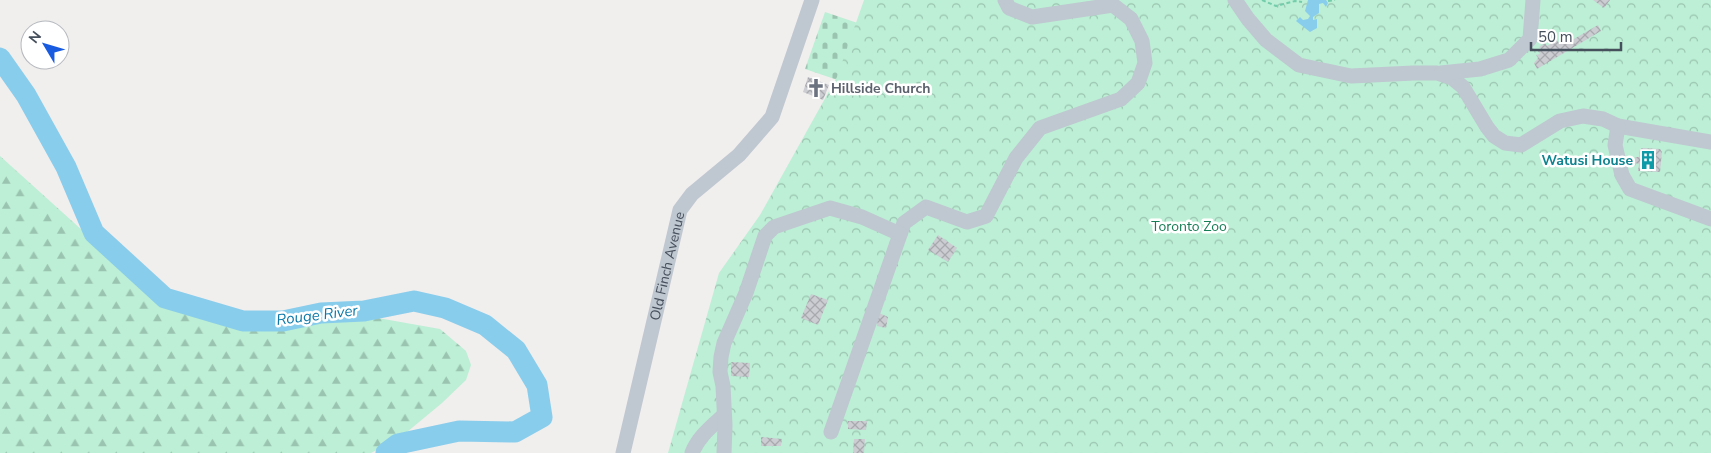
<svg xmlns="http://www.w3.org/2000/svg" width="1711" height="453" viewBox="0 0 1711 453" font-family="'Nunito Sans',sans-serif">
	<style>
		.forest { fill: url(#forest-firs) }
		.cemetery { fill: url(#cemetery-stones) }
		.park { fill: url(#park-crowns) }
		.water { fill: #89cdec }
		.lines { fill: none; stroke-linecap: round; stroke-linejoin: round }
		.river { stroke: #89cdec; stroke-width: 21 }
		.building { fill: url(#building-cross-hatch) }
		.path { stroke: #74cdaa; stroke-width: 2; stroke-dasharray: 4 2.5; stroke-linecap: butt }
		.minor { stroke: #bfc7d0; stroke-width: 15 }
		.labels { text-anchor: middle; stroke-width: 5; stroke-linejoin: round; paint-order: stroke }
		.worship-label { font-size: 14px; font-weight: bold; fill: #5b616d; stroke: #fff; text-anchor: start }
		.culture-label { font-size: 14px; font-weight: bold; fill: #0d838f; stroke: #fff; text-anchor: end }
		.park-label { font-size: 14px; fill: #177d55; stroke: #fff }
		.street-label { font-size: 14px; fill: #464f5c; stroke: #fff }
		.water-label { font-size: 15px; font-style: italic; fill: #0c78a9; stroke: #fff }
	</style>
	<defs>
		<pattern id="forest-firs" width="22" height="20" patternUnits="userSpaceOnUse" patternTransform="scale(1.25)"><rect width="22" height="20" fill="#bcefd5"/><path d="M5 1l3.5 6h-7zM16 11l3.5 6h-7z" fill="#9bc4b0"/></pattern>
		<pattern id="cemetery-stones" width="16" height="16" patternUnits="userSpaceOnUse" patternTransform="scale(1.25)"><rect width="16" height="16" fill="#bcefd5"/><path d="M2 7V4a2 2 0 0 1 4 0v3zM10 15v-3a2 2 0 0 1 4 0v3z" fill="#9bc4b0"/></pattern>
		<pattern id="park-crowns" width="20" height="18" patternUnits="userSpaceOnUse" patternTransform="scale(1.25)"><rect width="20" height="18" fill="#bcefd5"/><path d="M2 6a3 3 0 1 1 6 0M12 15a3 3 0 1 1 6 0" fill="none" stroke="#9bc4b0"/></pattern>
		<pattern id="building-cross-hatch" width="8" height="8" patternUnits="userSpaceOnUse" patternTransform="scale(1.25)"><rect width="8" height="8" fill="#cbcdd3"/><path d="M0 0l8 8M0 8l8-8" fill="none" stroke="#a7a9ae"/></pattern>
	</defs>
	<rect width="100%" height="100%" fill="#f1eeee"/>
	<!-- forest -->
	<polygon class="forest" points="0,156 165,305 231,321 378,318 440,329 466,351 471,365 466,380 442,403 401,437 371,453 0,453"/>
	<!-- cemetery -->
	<polygon class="cemetery" points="825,12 884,32 864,89 805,69"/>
	<!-- park -->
	<polygon class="park" points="864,0 1711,0 1711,453 668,453 719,273 760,215 837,77"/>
	<!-- water -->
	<polygon class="water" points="1308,0 1326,0 1328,3 1326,7 1323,3 1319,4 1319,13 1313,17 1313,20 1317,19 1317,28 1310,32 1296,21 1300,17 1303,20 1308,19 1310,16 1305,11"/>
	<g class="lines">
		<!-- river -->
		<polyline class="river" points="0,58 26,95 66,167 94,233 165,298 243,321 283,321 321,313 364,311 414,301 445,308 485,325 516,350 537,385 542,417 515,432 459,431 398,444 386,453"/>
	</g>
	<!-- building -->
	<g class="building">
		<polygon points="1593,0 1610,0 1604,8"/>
		<polygon points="1598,25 1601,31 1537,69 1534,63 1538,58 1536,55 1540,54 1538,51 1541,49 1539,47 1545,43 1547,46 1557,40 1559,43 1562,41 1563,44 1567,43"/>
		<polygon points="808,77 829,85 823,100 803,92"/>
		<polygon points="1642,148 1660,149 1662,152 1660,172 1638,171 1639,164 1635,163 1635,157 1639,157 1640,150"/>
		<polygon points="938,235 957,248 948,262 928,250"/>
		<polygon points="811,294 828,300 818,325 801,318"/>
		<polygon points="879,313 888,317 886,328 877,326"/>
		<polygon points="731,362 750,363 749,377 731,376"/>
		<polygon points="848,421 867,421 866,430 848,429"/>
		<polygon points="761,437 782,439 781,446 761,446"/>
		<polygon points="854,439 865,439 864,453 853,453"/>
	</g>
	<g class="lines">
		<!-- path -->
		<g class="path">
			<polyline points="1262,0 1276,6 1295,1 1302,2"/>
			<polyline points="1328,1 1335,0"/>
		</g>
		<!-- minor -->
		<g class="minor">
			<polyline points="1235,0 1248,19 1266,40 1299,65 1351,76 1414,73 1437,73 1452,78 1463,87 1487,127 1494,136 1505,143 1521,145 1560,121 1583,116 1603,119 1618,126 1711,142"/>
			<polyline points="1441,73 1480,69 1509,60 1530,39 1533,0"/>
			<polyline points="1618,126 1615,145 1622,175 1630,189 1711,219"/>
			<polyline points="831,432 904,223 926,207 967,222 986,216 1016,158 1040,128 1121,99 1138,83 1145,63 1142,41 1131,19 1113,5 1032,17 1009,8 1005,0"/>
			<path id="s1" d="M623,453L680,210L692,194L739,155L772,117L812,0"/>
			<path d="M692,453C698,437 712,426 724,415"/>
			<polyline points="724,453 725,425 723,386 720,372 721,357 724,343 746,293 765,236 774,227 830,208 862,217 900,234"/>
		</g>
	</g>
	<!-- icons -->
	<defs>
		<g id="church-bare" transform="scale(1.5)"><path d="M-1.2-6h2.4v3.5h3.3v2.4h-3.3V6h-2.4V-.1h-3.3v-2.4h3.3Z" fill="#6b7280" stroke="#fff" stroke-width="2.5" paint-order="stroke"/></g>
		<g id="building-bare" transform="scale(1.5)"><path d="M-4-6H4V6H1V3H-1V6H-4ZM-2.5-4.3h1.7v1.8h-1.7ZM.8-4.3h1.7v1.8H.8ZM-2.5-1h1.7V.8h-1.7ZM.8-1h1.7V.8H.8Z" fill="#0f9aa8" stroke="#fff" stroke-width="2.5" paint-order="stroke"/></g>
	</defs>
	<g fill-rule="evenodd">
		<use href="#church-bare" x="816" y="88"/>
		<use href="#building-bare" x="1648" y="160"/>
	</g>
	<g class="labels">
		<!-- worship labels -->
		<g class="worship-label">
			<text x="831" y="93">Hillside Church</text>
		</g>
		<!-- culture labels -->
		<g class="culture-label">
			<text x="1633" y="165">Watusi House</text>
		</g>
		<!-- park labels -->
		<g class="park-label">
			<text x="1189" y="231">Toronto Zoo</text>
		</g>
		<!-- street labels -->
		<g class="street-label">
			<text dy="5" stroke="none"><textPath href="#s1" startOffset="192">Old Finch Avenue</textPath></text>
		</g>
		<!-- water labels -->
		<g class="water-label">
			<text transform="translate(317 315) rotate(-7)" y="5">Rouge River</text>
		</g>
	</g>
	<!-- north arrow -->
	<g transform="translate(45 45) rotate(308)"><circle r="24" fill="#ffffff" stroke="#b5b9be"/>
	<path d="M0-4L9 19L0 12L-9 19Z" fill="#195be0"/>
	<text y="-8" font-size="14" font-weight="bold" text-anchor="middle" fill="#464f5c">N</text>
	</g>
	<!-- scale -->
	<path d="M1531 42v8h90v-8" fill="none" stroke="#464f5c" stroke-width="2.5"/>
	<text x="1538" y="42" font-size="15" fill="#464f5c" stroke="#ffffff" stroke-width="4" paint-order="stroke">50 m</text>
</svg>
